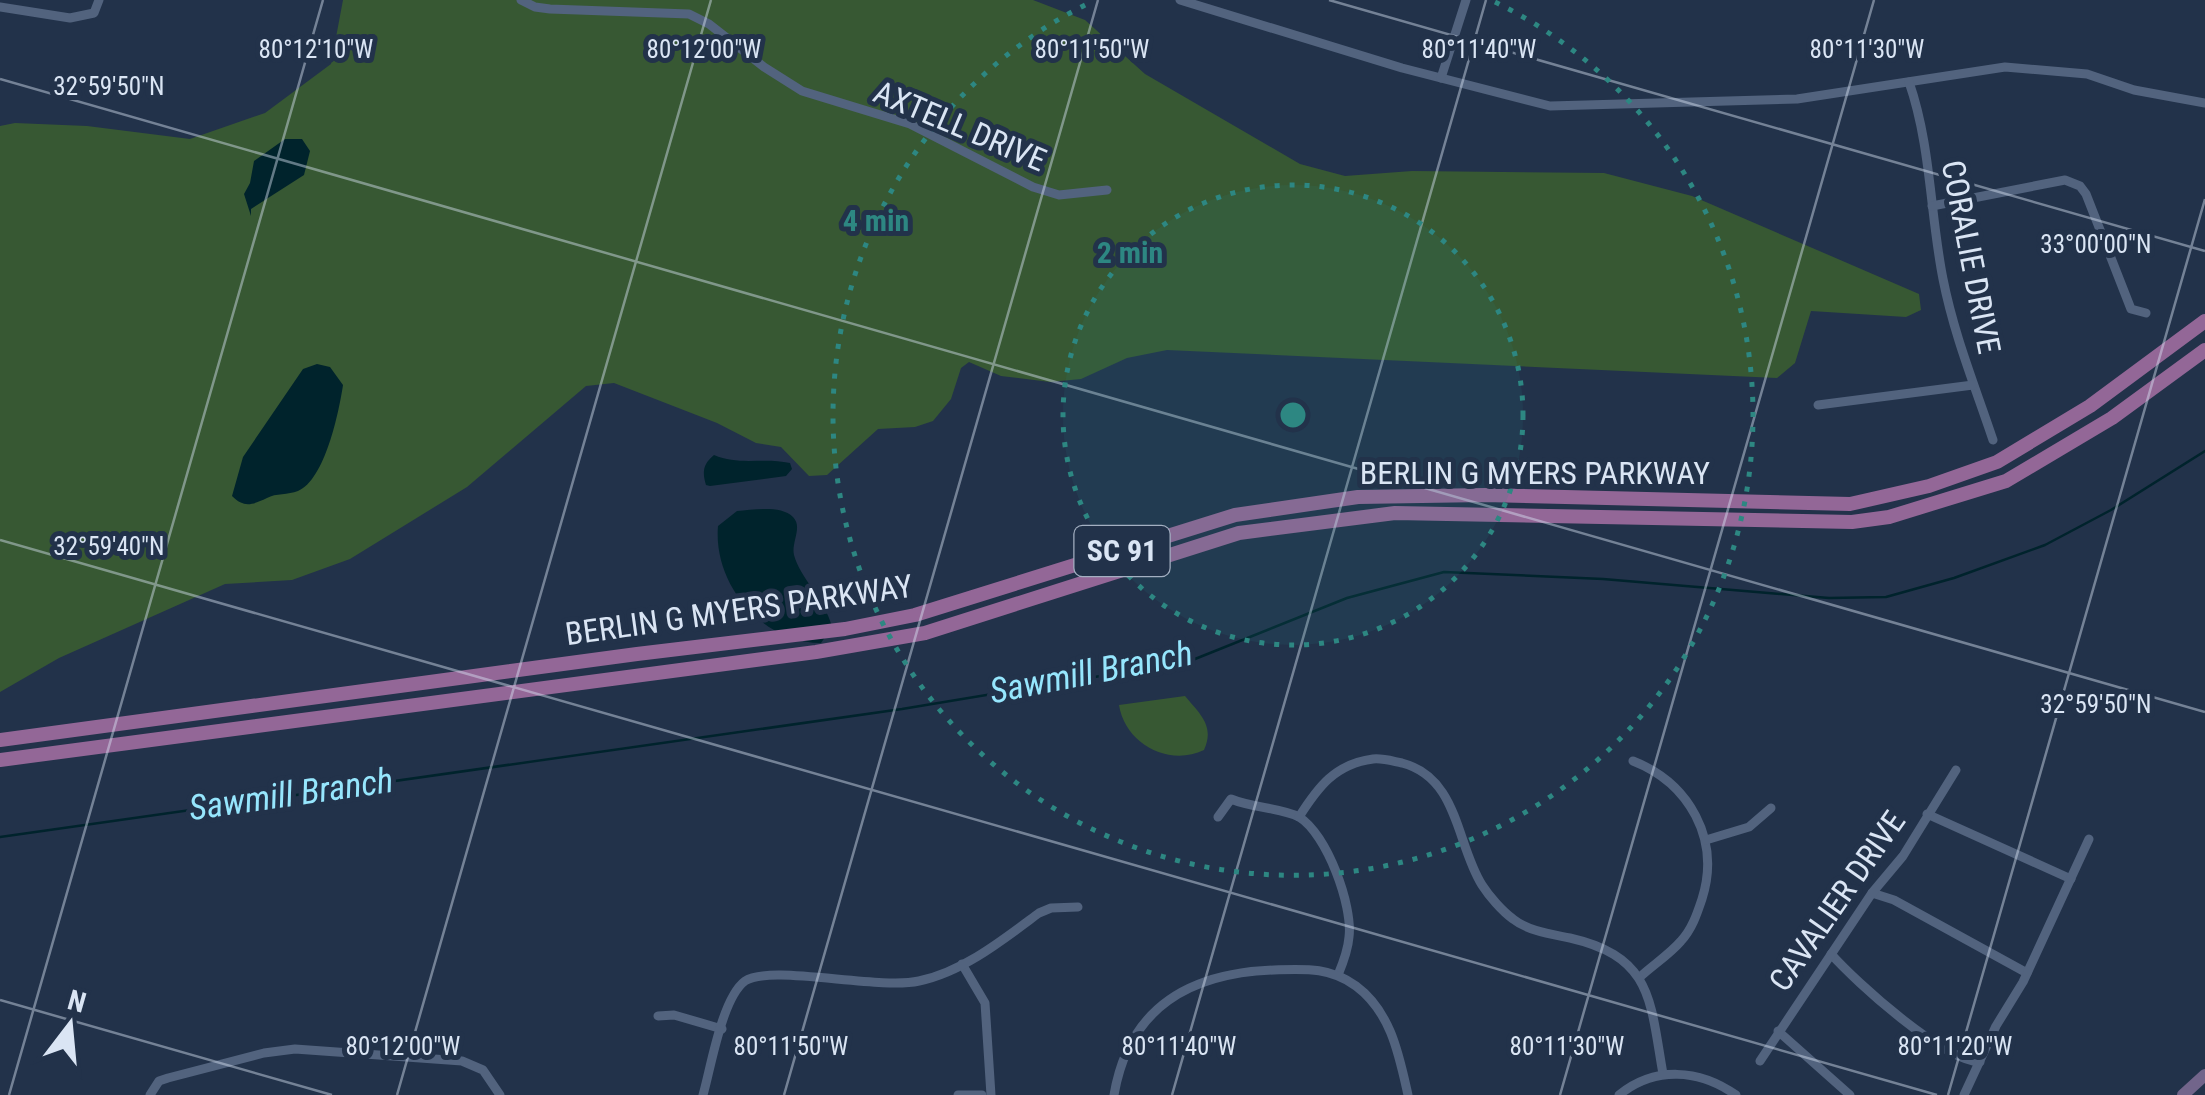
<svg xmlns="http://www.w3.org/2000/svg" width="2205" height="1095" viewBox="0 0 2205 1095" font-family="'Roboto Condensed',sans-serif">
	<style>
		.green { fill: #375833 }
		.water { fill: #00232c }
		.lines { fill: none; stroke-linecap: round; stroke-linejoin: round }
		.stream { stroke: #00232c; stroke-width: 2.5 }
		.street { stroke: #52637e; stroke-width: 9 }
		.secondary { stroke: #72658b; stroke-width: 12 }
		.primary { stroke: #936797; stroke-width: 14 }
		.ticks { fill: none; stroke: #dae5f4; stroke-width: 2.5; stroke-opacity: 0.45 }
		.ring { fill: none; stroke: #2d8782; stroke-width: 5; stroke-dasharray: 5 10 }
		.labels { text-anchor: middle; stroke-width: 10; stroke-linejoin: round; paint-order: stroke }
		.shield { fill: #22324a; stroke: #a3afc1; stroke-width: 2.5 }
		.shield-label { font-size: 30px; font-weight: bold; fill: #dae5f4 }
		.street-label { font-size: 32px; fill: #dae5f4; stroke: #22324a }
		.water-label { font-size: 35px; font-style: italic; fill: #96e6fd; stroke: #22324a }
		.ticks-label { font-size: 25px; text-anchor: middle; fill: #dae5f4; stroke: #22324a; stroke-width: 10; stroke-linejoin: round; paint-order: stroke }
		.centre { fill: #2d8782; stroke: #22324a; stroke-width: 5 }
		.ring-label { font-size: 30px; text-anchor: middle; font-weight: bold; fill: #2d8782; stroke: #22324a; stroke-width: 10; stroke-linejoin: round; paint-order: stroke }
	</style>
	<rect width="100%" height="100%" fill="#22324a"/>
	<!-- green -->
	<g class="green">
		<polygon points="343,0 1033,0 1085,20 1145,74 1300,164 1345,176 1412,171 1604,173 1692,196 1919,294 1921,310 1906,317 1811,311 1795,363 1777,378 1167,350 1127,358 1081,379 1050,382 1001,376 969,362 961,368 951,399 933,421 915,427 878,429 827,475 809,476 781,447 756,443 717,423 614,383 586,386 467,487 350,559 292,580 225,584 59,658 0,692 0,126 15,123 87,126 190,139 265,113 331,64"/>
		<path d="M1185,696C1200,714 1215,726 1204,750C1169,767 1125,744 1119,705Z"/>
	</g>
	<!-- water -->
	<g class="water">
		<polygon points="285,139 302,139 310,151 304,175 251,209 251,216 244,194 250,183 254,161"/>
		<path d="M317,364L330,367L343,385C339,412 325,480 298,491C288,495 276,493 267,498C252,505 244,508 232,496L243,457L303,369Z"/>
		<path d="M714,455C739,466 764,457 790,463L792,469L786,476L710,486L706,485C702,472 703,464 714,455Z"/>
		<path d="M737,511C753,510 781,505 793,517C803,527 791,542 794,555C800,578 825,599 832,627L821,643C762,643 713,584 718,526Z"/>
	</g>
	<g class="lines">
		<!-- stream -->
		<polyline class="stream" points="0,837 902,709 1167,665 1195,659 1347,598 1444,572 1603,579 1829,598 1886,597 1954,578 2045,545 2111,510 2205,451"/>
		<!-- street -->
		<g class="street">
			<polyline points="521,0 535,7 550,9 689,14 709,24 764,67 802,91 910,124 1033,187 1059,195 1107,190"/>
			<polyline points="1180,0 1402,68 1550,106 1797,99 2005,67 2087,74 2134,90 2205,103"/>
			<polyline points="0,7 70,18 94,13 99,0"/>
			<polyline points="1441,78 1466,0"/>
			<path d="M1909,82C1931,145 1930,214 1943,279C1954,335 1975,386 1993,440"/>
			<polyline points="1932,206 2065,180 2080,186 2086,194 2131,309 2146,313"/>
			<polyline points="1818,405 1973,385"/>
			<path d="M1633,761C1689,783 1721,839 1702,899C1697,914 1692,929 1681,941C1670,954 1653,965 1640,977"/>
			<polyline points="1927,814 2071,879"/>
			<path d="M1218,817L1231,799C1252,808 1283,808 1299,817C1327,834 1353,906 1349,937C1348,950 1343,963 1338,975"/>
			<path d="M1299,817C1318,787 1335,764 1373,759C1383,758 1392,761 1402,763C1459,778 1456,844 1482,885C1489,896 1502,911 1513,919C1528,931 1551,934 1570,938C1653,957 1650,1001 1663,1074"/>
			<polyline points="1706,840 1749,827 1771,808"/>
			<polyline points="1872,893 1894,900 2027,973"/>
			<path d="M1831,954C1857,983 1942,1060 1980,1062"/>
			<polyline points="962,964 985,1003 991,1095"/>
			<polyline points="658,1016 674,1015 722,1029"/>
			<polyline points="1778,1031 1850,1095"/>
			<polyline points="1760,1061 1872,893 1903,856 1956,770"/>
			<polyline points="150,1095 159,1081 168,1078 264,1053 295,1049 462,1061 483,1070 500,1095"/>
			<path d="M703,1095C711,1067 722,998 745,981C769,964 878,990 919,981C963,972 1004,939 1039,913L1051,908L1078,907"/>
			<polyline points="958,1095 982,1095"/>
			<path d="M1114,1095C1129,1007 1190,973 1274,970C1305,969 1330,967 1356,986C1391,1012 1399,1055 1408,1095"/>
			<path d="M1619,1095C1655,1066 1699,1069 1736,1095"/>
			<polyline points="1964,1095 1996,1026 2023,982 2089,839"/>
		</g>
		<!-- secondary -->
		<polyline class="secondary" points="2183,1095 2205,1075"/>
		<!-- primary -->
		<g class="primary">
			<polyline points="0,740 637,654 845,629 915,615 1235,515 1358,497 1485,495 1850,504 1929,486 1997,462 2090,406 2205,321"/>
			<polyline points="0,760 816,652 925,633 1239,533 1395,513 1852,522 1889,517 2006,481 2112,418 2205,350"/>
		</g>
	</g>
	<!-- ticks -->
	<path class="ticks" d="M1329,0L2205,251M0,79L2205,712M0,540L1937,1095M0,1000L332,1095M9,1095L323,0M397,1095L711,0M784,1095L1098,0M1172,1095L1486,0M1560,1095L1874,0M1948,1095L2205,199"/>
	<!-- distance rings -->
	<circle cx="1293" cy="415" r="230" fill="#2d8782" fill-opacity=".12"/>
	<g class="ring">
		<circle cx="1293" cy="415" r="230"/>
		<path d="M1495 2A460 460 0 1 1 1091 2"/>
	</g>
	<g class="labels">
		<!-- shield labels -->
		<rect class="shield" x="1074.5" y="526" width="95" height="50" rx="8"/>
		<g class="shield-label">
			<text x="1122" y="561">SC 91</text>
		</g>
		<!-- street labels -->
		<g class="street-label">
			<text transform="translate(960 126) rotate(23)" y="11">AXTELL DRIVE</text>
			<text transform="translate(1971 257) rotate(79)" y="11">CORALIE DRIVE</text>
			<text x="1535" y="484">BERLIN G MYERS PARKWAY</text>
			<text transform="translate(739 610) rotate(-8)" y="11">BERLIN G MYERS PARKWAY</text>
			<text transform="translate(1837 901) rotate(-55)" y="11">CAVALIER DRIVE</text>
		</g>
		<!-- water labels -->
		<g class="water-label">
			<text transform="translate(1091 672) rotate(-11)" y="12">Sawmill Branch</text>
			<text transform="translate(291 794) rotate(-8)" y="12">Sawmill Branch</text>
		</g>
	</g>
	<g class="ticks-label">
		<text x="316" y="58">80°12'10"W</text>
		<text x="704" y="58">80°12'00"W</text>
		<text x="1092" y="58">80°11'50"W</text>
		<text x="1479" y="58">80°11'40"W</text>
		<text x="1867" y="58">80°11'30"W</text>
		<text x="109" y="95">32°59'50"N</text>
		<text x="2096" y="253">33°00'00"N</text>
		<text x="109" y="555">32°59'40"N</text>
		<text x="2096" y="713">32°59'50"N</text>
		<text x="1567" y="1055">80°11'30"W</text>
		<text x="1955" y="1055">80°11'20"W</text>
		<text x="403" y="1055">80°12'00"W</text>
		<text x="791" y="1055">80°11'50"W</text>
		<text x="1179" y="1055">80°11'40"W</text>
	</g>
	<circle cx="1293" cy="415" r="15" class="centre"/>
	<g class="ring-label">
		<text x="876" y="231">4 min</text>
		<text x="1130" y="263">2 min</text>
	</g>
	<!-- north arrow -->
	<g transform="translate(70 1025) rotate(16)" stroke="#22324a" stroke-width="8" paint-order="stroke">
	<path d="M0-8L18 38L0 25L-18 38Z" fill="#dae5f4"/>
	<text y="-15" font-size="28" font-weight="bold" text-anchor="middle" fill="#dae5f4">N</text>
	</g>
</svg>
